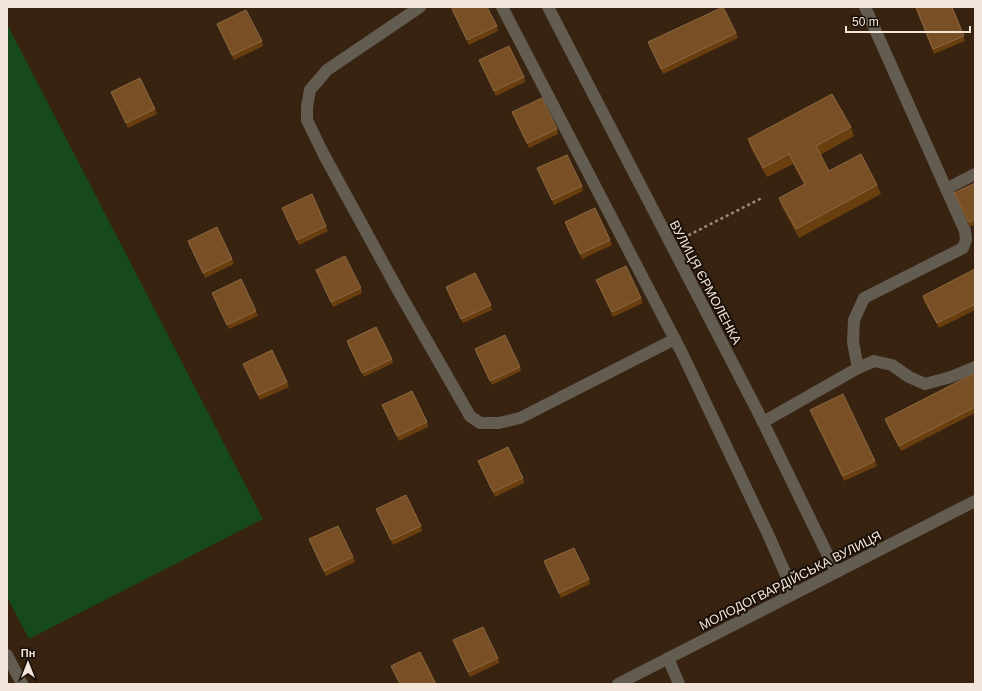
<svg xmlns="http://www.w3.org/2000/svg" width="982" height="691" viewBox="0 0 982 691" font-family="Helvetica,sans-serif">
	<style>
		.green { fill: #164a1c }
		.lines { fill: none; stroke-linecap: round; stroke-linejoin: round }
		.path { stroke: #9d8b7d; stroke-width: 2.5; stroke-dasharray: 3 3; stroke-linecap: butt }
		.minor { stroke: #625c51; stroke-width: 12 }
		.wall { fill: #6a3f0f }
		.building { fill: #795025; stroke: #8c6841 }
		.labels { text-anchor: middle; stroke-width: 4; stroke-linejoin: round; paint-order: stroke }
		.street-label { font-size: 13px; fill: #f3e5da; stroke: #180f08 }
	</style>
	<rect width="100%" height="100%" fill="#382311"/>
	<!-- green -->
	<polygon class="green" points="7,24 263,519 29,639 7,597"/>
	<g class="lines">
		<!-- path -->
		<polyline class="path" points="683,238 762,198"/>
		<!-- minor -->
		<g class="minor">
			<polyline points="420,7 327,70 310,90 307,107 307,120 324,155 399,292 470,416 480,423 499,423 520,418 675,339"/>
			<polyline points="502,7 682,353 767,532 794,593"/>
			<polyline points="548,7 759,414 836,572"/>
			<polyline points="946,189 975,174"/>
			<polyline points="858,368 874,361 892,365 909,377 925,384 951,377 975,367"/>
			<polyline points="763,422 858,368 853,342 854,320 864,298 963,248 966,240 965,231 865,7"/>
			<polyline points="7,655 22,684"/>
			<polyline points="668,658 679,684"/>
			<polyline points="618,684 975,501"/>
		</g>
	</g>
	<!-- wall -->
	<g class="wall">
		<polygon points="915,7 952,7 965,41 934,54"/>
		<polygon points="452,9 497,26 498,31 469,45"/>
		<polygon points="217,24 262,41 263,46 234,60"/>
		<polygon points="736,33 738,38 663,74 648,42"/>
		<polygon points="479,60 524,77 525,82 496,96"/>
		<polygon points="111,92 155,109 157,114 128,128"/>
		<polygon points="512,112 557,129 558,134 529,148"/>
		<polygon points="851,127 854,136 820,155 829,171 877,185 881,194 799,238 782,207 779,198 804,184 793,164 767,177 751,148 748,139"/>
		<polygon points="537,168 582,186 583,191 554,205"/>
		<polygon points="975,183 975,224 970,227 954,193"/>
		<polygon points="282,208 326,226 328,231 299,245"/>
		<polygon points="565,222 610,240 612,245 582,259"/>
		<polygon points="188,241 232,259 234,264 205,278"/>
		<polygon points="975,269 975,310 939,328 924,301 923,296"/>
		<polygon points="316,270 361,288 362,293 333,307"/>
		<polygon points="596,280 641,298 643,303 613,317"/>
		<polygon points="446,287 491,305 492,310 463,323"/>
		<polygon points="212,293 256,311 258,316 229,329"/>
		<polygon points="347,341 392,359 393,363 364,377"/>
		<polygon points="475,349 520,367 521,371 492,385"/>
		<polygon points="243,364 287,382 289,387 260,400"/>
		<polygon points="975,373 975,413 901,451 887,424 885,419"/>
		<polygon points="382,405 427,422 428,427 399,441"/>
		<polygon points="810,410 875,461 877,466 844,481"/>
		<polygon points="478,461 523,478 524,483 495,497"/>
		<polygon points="376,509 421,526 422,531 393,545"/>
		<polygon points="309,539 353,557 355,562 326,576"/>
		<polygon points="544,561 589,579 590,584 561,598"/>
		<polygon points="453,640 498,658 499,663 470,677"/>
	</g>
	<!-- building -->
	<g class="building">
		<polygon points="456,7 487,7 497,26 467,40 452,9"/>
		<polygon points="723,7 736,33 661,69 648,42"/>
		<polygon points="916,7 952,7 964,36 933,49"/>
		<polygon points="246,10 262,41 232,55 217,24"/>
		<polygon points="509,46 524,77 494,91 479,60"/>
		<polygon points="140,78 155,109 126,123 111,92"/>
		<polygon points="832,94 851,127 816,146 829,171 861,154 877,185 796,229 779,198 805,184 789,154 763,168 748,139"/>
		<polygon points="542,98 557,129 527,143 512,112"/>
		<polygon points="567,155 582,186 552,200 537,168"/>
		<polygon points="975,183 975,219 969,222 954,193"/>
		<polygon points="312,194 326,226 297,240 282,208"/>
		<polygon points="595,208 610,240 580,254 565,222"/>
		<polygon points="217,227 232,259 203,273 188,241"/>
		<polygon points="345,256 361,288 331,302 316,270"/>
		<polygon points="626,266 641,298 612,312 596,280"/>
		<polygon points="975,269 975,304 937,323 923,296"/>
		<polygon points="475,273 491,305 461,319 446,287"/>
		<polygon points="241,279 256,311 227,325 212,293"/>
		<polygon points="376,327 392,359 362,373 347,341"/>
		<polygon points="505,335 520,367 490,381 475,349"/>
		<polygon points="272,350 287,382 258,395 243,364"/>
		<polygon points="975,373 975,407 899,446 885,419"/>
		<polygon points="412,391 427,422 397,436 382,405"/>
		<polygon points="843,394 875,461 843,476 810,410"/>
		<polygon points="508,447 523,478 493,492 478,461"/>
		<polygon points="406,495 421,526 391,540 376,509"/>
		<polygon points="338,526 353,557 324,571 309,539"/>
		<polygon points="574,548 589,579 559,593 544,561"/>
		<polygon points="483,627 498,658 468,672 453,640"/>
		<polygon points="420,652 436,684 400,684 391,666"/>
	</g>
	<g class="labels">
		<!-- street labels -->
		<g class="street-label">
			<text transform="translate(706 282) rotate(62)" y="5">ВУЛИЦЯ ЄРМОЛЕНКА</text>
			<text transform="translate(790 580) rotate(-27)" y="5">МОЛОДОГВАРДІЙСЬКА ВУЛИЦЯ</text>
		</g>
	</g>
	<!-- border -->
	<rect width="982" height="691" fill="none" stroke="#f3e5da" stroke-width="16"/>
	<!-- north arrow -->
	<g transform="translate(28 663)" stroke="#180f08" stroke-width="3" paint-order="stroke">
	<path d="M0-3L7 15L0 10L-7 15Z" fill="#f3e5da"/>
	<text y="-6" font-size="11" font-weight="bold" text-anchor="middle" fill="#f3e5da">Пн</text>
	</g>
	<!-- scale -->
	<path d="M846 26v6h124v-6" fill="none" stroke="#f3e5da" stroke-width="2"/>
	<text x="852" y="26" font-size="12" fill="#f3e5da" stroke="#180f08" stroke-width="3" paint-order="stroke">50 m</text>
</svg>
